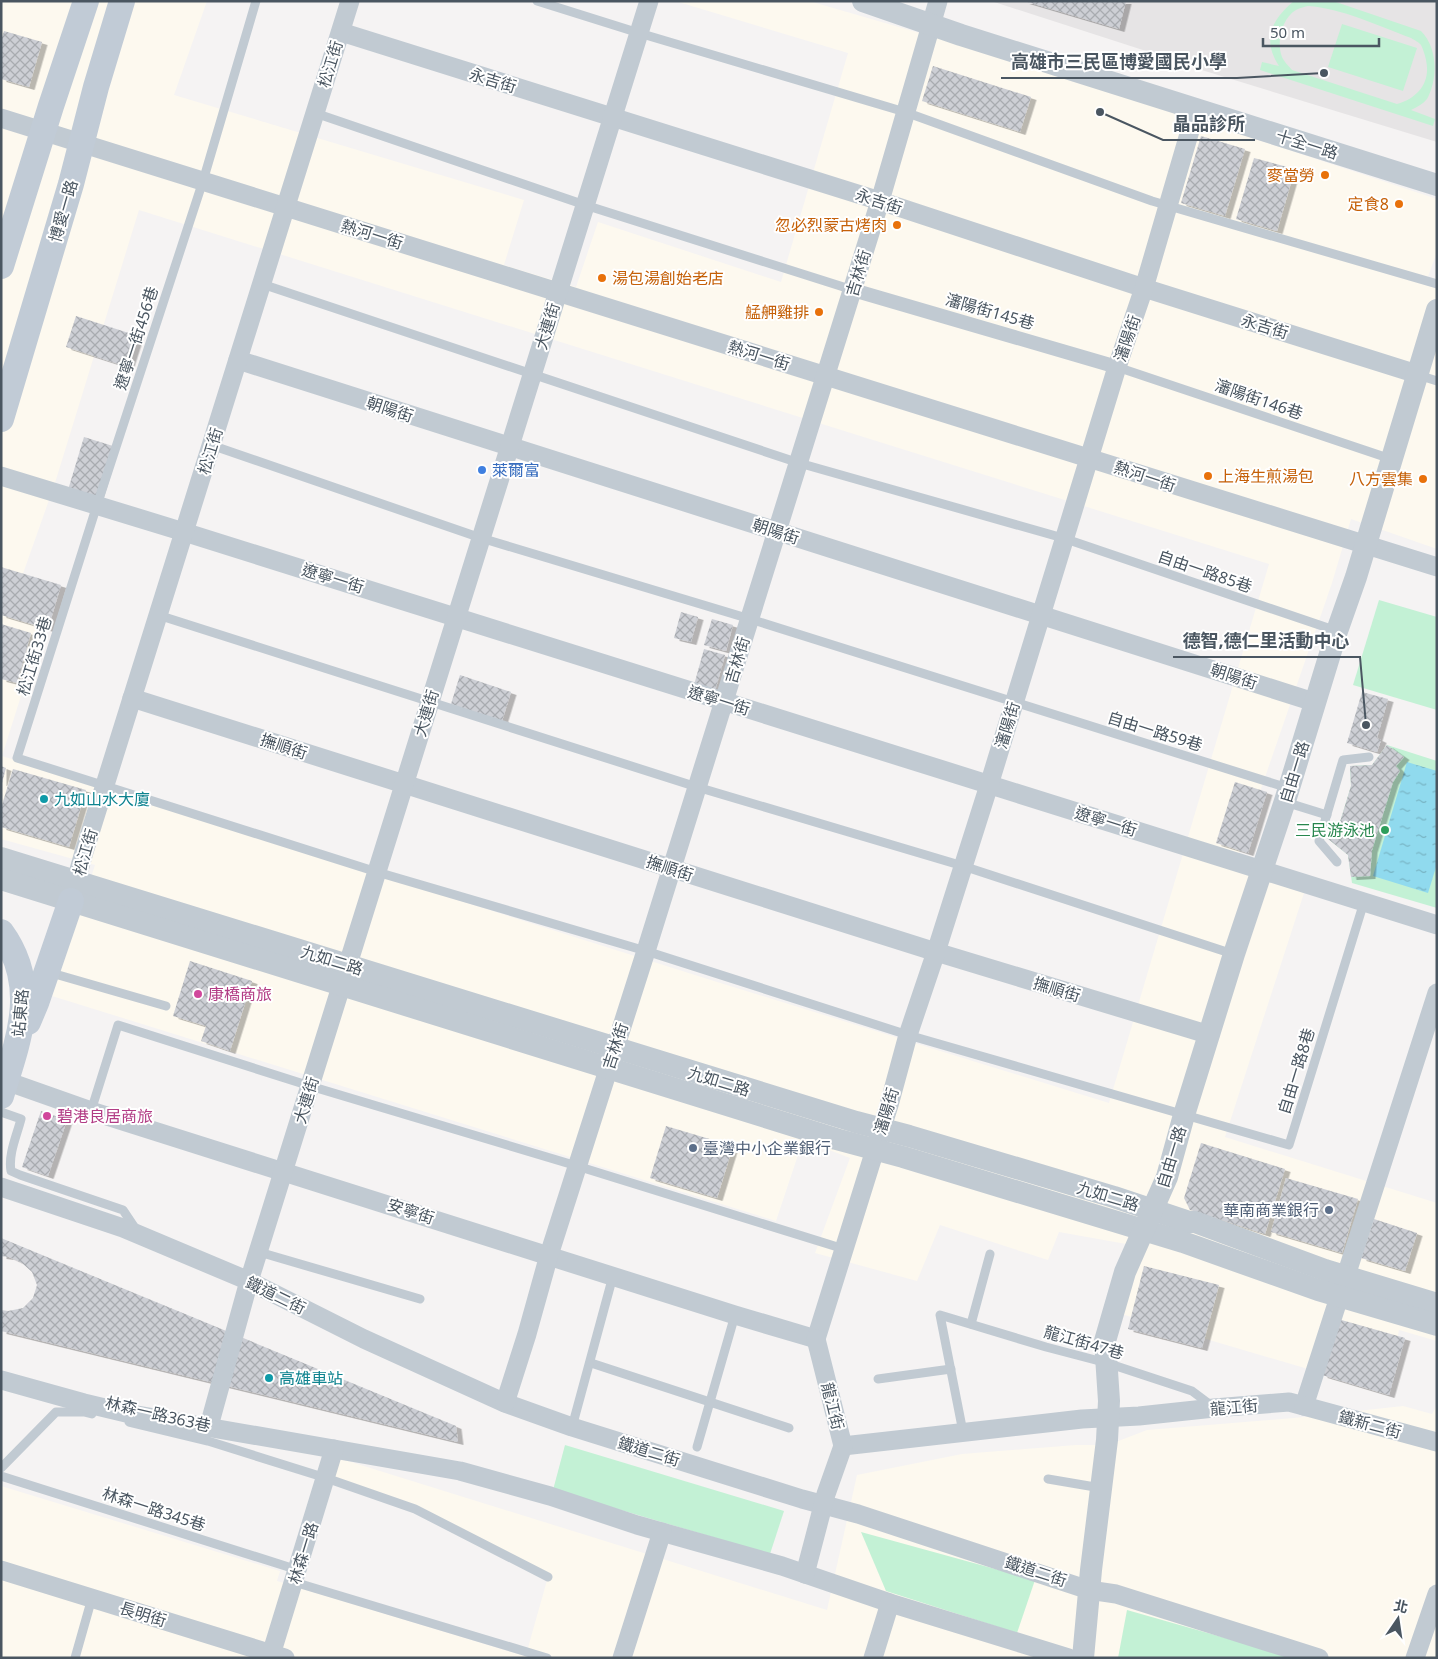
<svg xmlns="http://www.w3.org/2000/svg" width="1438" height="1659" viewBox="0 0 1438 1659" font-family="'Noto Sans','Noto Sans TC',sans-serif">
	<style>
		.commercial { fill: #fdf9ef; fill-rule: evenodd }
		.education { fill: #e6e4e5 }
		.green { fill: #c3f1d5; fill-rule: evenodd }
		.water { fill: url(#water-ripples) }
		.building { fill: url(#building-cross-hatch); filter: url(#shadow) }
		.lines { fill: none; stroke-linecap: round; stroke-linejoin: round }
		.service { stroke: #c1cad2; stroke-width: 9 }
		.pedestrian { stroke: #c1cad2; stroke-width: 14 }
		.minor { stroke: #c1cad2; stroke-width: 19 }
		.tertiary { stroke: #c1cad2; stroke-width: 22 }
		.secondary { stroke: #c1cbd6; stroke-width: 26 }
		.food-dot { fill: #e8710a; stroke: #fff; stroke-width: 2 }
		.shop-dot { fill: #3f7fe0; stroke: #fff; stroke-width: 2 }
		.culture-dot { fill: #0f9aa8; stroke: #fff; stroke-width: 2 }
		.leisure-dot { fill: #2e9e5b; stroke: #fff; stroke-width: 2 }
		.hotel-dot { fill: #d1479c; stroke: #fff; stroke-width: 2 }
		.service-dot { fill: #5c6f8a; stroke: #fff; stroke-width: 2 }
		.labels { text-anchor: middle; stroke-width: 4; stroke-linejoin: round; paint-order: stroke }
		.street-label { font-size: 16px; fill: #4a5661; stroke: #fff }
		.food-label { font-size: 16px; fill: #c56008; stroke: #fff; text-anchor: end }
		.shop-label { font-size: 16px; fill: #366cbe; stroke: #fff; text-anchor: start }
		.culture-label { font-size: 16px; fill: #0d838f; stroke: #fff; text-anchor: start }
		.leisure-label { font-size: 16px; fill: #27864d; stroke: #fff; text-anchor: end }
		.hotel-label { font-size: 16px; fill: #b23c85; stroke: #fff; text-anchor: start }
		.service-label { font-size: 16px; fill: #4e5e75; stroke: #fff; text-anchor: start }
		.leader { fill: none; stroke: #4a5661; stroke-width: 2 }
		.callout-dot { fill: #4a5661; stroke: #fff; stroke-width: 2 }
		.callout-label { font-size: 18px; text-anchor: middle; font-weight: bold; fill: #4a5661; stroke: #fff; stroke-width: 4; stroke-linejoin: round; paint-order: stroke }
	</style>
	<defs>
		<pattern id="water-ripples" width="26" height="14" patternUnits="userSpaceOnUse" patternTransform="scale(1.25)"><rect width="26" height="14" fill="#90daee"/><path d="M2 4q2-2 4 0t4 0M15 11q2-2 4 0t4 0" fill="none" stroke="#78b4c4"/></pattern>
		<pattern id="building-cross-hatch" width="8" height="8" patternUnits="userSpaceOnUse" patternTransform="scale(1.25)"><rect width="8" height="8" fill="#cdcfd5"/><path d="M0 0l8 8M0 8l8-8" fill="none" stroke="#a8abb0"/></pattern>
		<filter id="shadow"><feDropShadow dx="5.5" dy="3" stdDeviation="0" flood-color="#0004"/></filter>
	</defs>
	<rect width="100%" height="100%" fill="#f5f3f3"/>
	<!-- commercial -->
	<g class="commercial">
		<path d="M1,1H207L174,95L524,200L504,265L576,287L598,222L781,282L848,53L675,1H809L1047,70L1437,199V252L1425,285L1437,288V549L1351,519L1332,583L1233,870L1304,893L1225,1137L1437,1203V1341L1399,1330L1386,1392L1118,1313L1143,1247L1059,1232L1048,1260L940,1225L917,1281L815,1253L850,1158L803,1140L776,1221L52,996L95,865L1,839ZM139,210L1269,564L1109,1103L714,981L2,756L53,595L19,585L55,483Z"/>
		<polygon points="1437,1405 1437,1658 549,1658 527,1651 548,1577 415,1509 329,1475 335,1457 827,1610 857,1475 962,1454 1076,1445 1108,1445 1147,1430 1294,1418 1403,1406 1432,1414"/>
		<polygon points="1,1486 280,1571 277,1581 531,1658 1,1658"/>
	</g>
	<!-- education -->
	<polygon class="education" points="991,1 1437,1 1437,142 1182,64 1180,62"/>
	<!-- green -->
	<g class="green">
		<path d="M1294,1H1333L1421,31C1438,48 1438,79 1427,99C1423,104 1417,107 1411,110L1435,119L1433,126L1260,70L1262,62L1279,66C1262,40 1271,20 1294,1ZM1308,6C1341,8 1379,26 1411,38C1414,40 1419,42 1421,45C1423,49 1425,55 1426,60C1431,82 1418,98 1397,104L1292,70C1289,66 1284,62 1282,57C1276,42 1282,18 1296,10C1299,8 1304,7 1308,6Z"/>
		<polygon points="1342,24 1417,48 1403,91 1328,67"/>
		<polygon points="1379,600 1437,617 1437,710 1353,685"/>
		<polygon points="1387,745 1437,761 1437,908 1352,883 1348,855 1327,838 1340,822 1351,786 1350,766 1372,765"/>
		<polygon points="565,1445 784,1511 770,1554 553,1490"/>
		<polygon points="861,1532 1035,1580 1017,1633 886,1591"/>
		<polygon points="1127,1610 1296,1658 1118,1658"/>
	</g>
	<!-- water -->
	<polygon class="water" points="1407,762 1437,771 1437,864 1428,893 1373,876"/>
	<!-- building -->
	<g class="building">
		<polygon points="1024,1 1126,1 1119,29"/>
		<polygon points="4,31 42,42 29,87 1,79 1,41"/>
		<polygon points="933,66 1031,97 1020,132 922,101"/>
		<polygon points="1201,136 1245,149 1225,216 1181,203"/>
		<polygon points="1254,158 1295,169 1277,231 1236,219"/>
		<polygon points="76,316 138,336 128,367 66,347"/>
		<polygon points="84,437 113,446 97,498 68,490"/>
		<polygon points="1,567 61,585 48,629 1,615"/>
		<polygon points="681,612 698,617 691,642 674,638"/>
		<polygon points="712,619 733,625 726,651 704,645"/>
		<polygon points="1,624 31,633 17,683 1,679"/>
		<polygon points="704,649 725,655 715,691 694,685"/>
		<polygon points="460,675 511,692 502,721 451,704"/>
		<polygon points="1362,692 1388,699 1377,738 1381,740 1377,752 1347,743"/>
		<polygon points="1387,745 1404,757 1396,766 1400,771 1393,782 1372,850 1370,876 1351,877 1348,855 1327,838 1340,822 1351,786 1350,766 1372,765"/>
		<polygon points="1,766 6,768 2,783 1,783"/>
		<polygon points="13,769 86,790 69,847 1,827 1,808"/>
		<polygon points="1235,782 1267,792 1248,853 1216,843"/>
		<polygon points="190,961 252,981 230,1051 201,1041 206,1026 173,1016"/>
		<polygon points="41,1111 67,1120 48,1176 22,1167"/>
		<polygon points="666,1126 733,1146 717,1198 650,1178"/>
		<polygon points="1201,1143 1285,1169 1265,1234 1190,1210 1184,1198"/>
		<polygon points="1286,1178 1358,1199 1342,1253 1271,1232"/>
		<polygon points="1374,1219 1417,1233 1405,1271 1361,1258"/>
		<polygon points="1,1238 456,1426 458,1442 1,1331 1,1310 8,1311 23,1308 33,1298 37,1285 32,1272 22,1263 9,1257 1,1256"/>
		<polygon points="1144,1266 1219,1285 1202,1348 1128,1329"/>
		<polygon points="1338,1319 1405,1338 1389,1395 1322,1375"/>
	</g>
	<g class="lines">
		<!-- service -->
		<g class="service">
			<polyline points="256,1 203,181 97,505 17,758 377,872 646,951 908,1035 1289,1145 1364,902"/>
			<polyline points="537,1 639,33 905,112 1152,201 1437,284"/>
			<polyline points="315,113 585,205 853,290"/>
			<polyline points="262,284 799,463 1063,538 1337,631"/>
			<polyline points="1117,367 1391,459"/>
			<polyline points="1418,375 1437,381"/>
			<polyline points="211,445 481,538 750,619 1288,788"/>
			<polyline points="158,615 697,787 963,866 1233,954"/>
			<polyline points="1285,802 1327,815"/>
			<polyline points="1337,862 1319,841 1343,760 1369,757"/>
			<polyline points="48,972 166,1006"/>
			<polyline points="91,1111 118,1025 310,1086 577,1166 844,1249"/>
			<path d="M1,1112L21,1119C17,1135 8,1154 11,1171L20,1175L123,1210L137,1231"/>
			<polyline points="259,1252 420,1299"/>
			<polyline points="971,1324 990,1254"/>
			<polyline points="591,1363 789,1428"/>
			<polyline points="878,1379 951,1369"/>
			<polyline points="129,1422 208,1441 326,1478 415,1509 548,1577"/>
			<polyline points="572,1427 613,1276"/>
			<polyline points="963,1432 940,1315 1046,1347 1107,1363 1192,1391 1212,1406"/>
			<polyline points="697,1447 735,1315"/>
			<polyline points="1,1468 56,1412 84,1412 92,1414"/>
			<polyline points="1,1476 298,1570"/>
			<polyline points="1048,1479 1101,1488"/>
			<polyline points="294,1582 547,1658"/>
			<polyline points="75,1658 92,1598"/>
		</g>
		<!-- pedestrian -->
		<polyline class="pedestrian" points="853,290 1117,367"/>
		<!-- minor -->
		<g class="minor">
			<polyline points="341,32 880,201 1144,288 1417,374"/>
			<polyline points="1,118 1437,567"/>
			<polyline points="238,360 1314,702"/>
			<polyline points="1,476 184,532 1437,925"/>
			<polyline points="132,698 936,952 1210,1035"/>
			<polyline points="72,895 84,852 350,1"/>
			<polyline points="6,1081 91,1111 735,1315 816,1339"/>
			<polyline points="1,1187 123,1228 249,1281 364,1339 505,1403 572,1427 802,1499 858,1514 1089,1590 1116,1594 1319,1658"/>
			<polyline points="816,1339 889,1105 908,1035 936,952 989,785 1117,367 1144,288 1196,110"/>
			<polyline points="816,1339 843,1446 1082,1419 1139,1416 1214,1408 1289,1402 1304,1406 1437,993"/>
			<polyline points="1,1380 84,1403 126,1413 460,1471 550,1496 637,1525 782,1566 890,1603 1069,1658"/>
			<polyline points="505,1403 527,1334 549,1255 646,951 880,201 938,1"/>
			<polyline points="1304,1406 1437,1442"/>
			<polyline points="209,1426 249,1281 649,1"/>
			<polyline points="1,1570 285,1658"/>
			<polyline points="805,1574 826,1494 843,1446"/>
			<polyline points="270,1658 334,1449"/>
			<polyline points="622,1658 662,1532"/>
			<polyline points="873,1658 890,1603"/>
			<polyline points="1415,1658 1437,1594"/>
		</g>
		<!-- tertiary -->
		<g class="tertiary">
			<polyline points="863,1 961,35 1437,185"/>
			<polyline points="1,858 856,1122 909,1136 1114,1197 1189,1222 1195,1222 1325,1270 1437,1304"/>
			<polyline points="1,879 836,1139 903,1157 1183,1242 1318,1290 1437,1325"/>
			<polyline points="1083,1658 1091,1570 1107,1440 1109,1401 1105,1341 1125,1272 1167,1177 1184,1115 1234,954 1285,801 1337,631 1356,577 1437,310"/>
		</g>
		<!-- secondary -->
		<g class="secondary">
			<polyline points="1,266 51,106 86,1"/>
			<polyline points="1,419 71,184 96,87 122,1"/>
			<path d="M1,932C40,985 19,1039 1,1096"/>
			<polyline points="28,1022 36,1003 71,901"/>
		</g>
	</g>
	<!-- markers -->
	<g class="food-dot">
		<circle cx="1325" cy="175" r="5"/>
		<circle cx="1399" cy="204" r="5"/>
		<circle cx="897" cy="225" r="5"/>
		<circle cx="602" cy="278" r="5"/>
		<circle cx="819" cy="312" r="5"/>
		<circle cx="1208" cy="476" r="5"/>
		<circle cx="1423" cy="479" r="5"/>
	</g>
	<circle class="shop-dot" cx="482" cy="470" r="5"/>
	<g class="culture-dot">
		<circle cx="44" cy="799" r="5"/>
		<circle cx="269" cy="1378" r="5"/>
	</g>
	<circle class="leisure-dot" cx="1385" cy="830" r="5"/>
	<g class="hotel-dot">
		<circle cx="198" cy="994" r="5"/>
		<circle cx="47" cy="1116" r="5"/>
	</g>
	<g class="service-dot">
		<circle cx="693" cy="1148" r="5"/>
		<circle cx="1329" cy="1210" r="5"/>
	</g>
	<g class="labels">
		<!-- street labels -->
		<g class="street-label">
			<text transform="translate(330 64) rotate(-73)" y="6">松江街</text>
			<text transform="translate(493 80) rotate(17)" y="6">永吉街</text>
			<text transform="translate(1307 144) rotate(17)" y="6">十全一路</text>
			<text transform="translate(879 201) rotate(18)" y="6">永吉街</text>
			<text transform="translate(63 211) rotate(-74)" y="6">博愛一路</text>
			<text transform="translate(372 234) rotate(17)" y="6">熱河一街</text>
			<text transform="translate(858 273) rotate(-73)" y="6">吉林街</text>
			<text transform="translate(990 311) rotate(16)" y="6">瀋陽街145巷</text>
			<text transform="translate(547 326) rotate(-73)" y="6">大連街</text>
			<text transform="translate(1265 326) rotate(17)" y="6">永吉街</text>
			<text transform="translate(136 338) rotate(-72)" y="6">遼寧一街456巷</text>
			<text transform="translate(1127 338) rotate(-71)" y="6">瀋陽街</text>
			<text transform="translate(759 355) rotate(17)" y="6">熱河一街</text>
			<text transform="translate(1259 399) rotate(19)" y="6">瀋陽街146巷</text>
			<text transform="translate(390 409) rotate(18)" y="6">朝陽街</text>
			<text transform="translate(210 451) rotate(-73)" y="6">松江街</text>
			<text transform="translate(1145 476) rotate(18)" y="6">熱河一街</text>
			<text transform="translate(776 531) rotate(18)" y="6">朝陽街</text>
			<text transform="translate(1205 571) rotate(19)" y="6">自由一路85巷</text>
			<text transform="translate(333 578) rotate(17)" y="6">遼寧一街</text>
			<text transform="translate(34 656) rotate(-73)" y="6">松江街33巷</text>
			<text transform="translate(737 660) rotate(-73)" y="6">吉林街</text>
			<text transform="translate(1234 676) rotate(18)" y="6">朝陽街</text>
			<text transform="translate(719 700) rotate(17)" y="6">遼寧一街</text>
			<text transform="translate(426 713) rotate(-73)" y="6">大連街</text>
			<text transform="translate(1007 725) rotate(-73)" y="6">瀋陽街</text>
			<text transform="translate(1155 731) rotate(17)" y="6">自由一路59巷</text>
			<text transform="translate(284 746) rotate(18)" y="6">撫順街</text>
			<text transform="translate(1294 772) rotate(-73)" y="6">自由一路</text>
			<text transform="translate(1106 821) rotate(17)" y="6">遼寧一街</text>
			<text transform="translate(85 852) rotate(-74)" y="6">松江街</text>
			<text transform="translate(670 868) rotate(18)" y="6">撫順街</text>
			<text transform="translate(332 960) rotate(17)" y="6">九如二路</text>
			<text transform="translate(1057 989) rotate(17)" y="6">撫順街</text>
			<text transform="translate(20 1013) rotate(-85)" y="6">站東路</text>
			<text transform="translate(615 1046) rotate(-72)" y="6">吉林街</text>
			<text transform="translate(1296 1071) rotate(-73)" y="6">自由一路8巷</text>
			<text transform="translate(719 1081) rotate(17)" y="6">九如二路</text>
			<text transform="translate(306 1100) rotate(-73)" y="6">大連街</text>
			<text transform="translate(886 1111) rotate(-73)" y="6">瀋陽街</text>
			<text transform="translate(1171 1157) rotate(-73)" y="6">自由一路</text>
			<text transform="translate(1108 1196) rotate(17)" y="6">九如二路</text>
			<text transform="translate(411 1211) rotate(18)" y="6">安寧街</text>
			<text transform="translate(276 1295) rotate(26)" y="6">鐵道二街</text>
			<text transform="translate(1084 1342) rotate(16)" y="6">龍江街47巷</text>
			<text transform="translate(833 1406) rotate(76)" y="6">龍江街</text>
			<text transform="translate(1234 1407) rotate(-5)" y="6">龍江街</text>
			<text transform="translate(158 1414) rotate(13)" y="6">林森一路363巷</text>
			<text transform="translate(1370 1424) rotate(15)" y="6">鐵新二街</text>
			<text transform="translate(649 1451) rotate(17)" y="6">鐵道二街</text>
			<text transform="translate(154 1509) rotate(18)" y="6">林森一路345巷</text>
			<text transform="translate(303 1553) rotate(-73)" y="6">林森一路</text>
			<text transform="translate(1036 1571) rotate(18)" y="6">鐵道二街</text>
			<text transform="translate(143 1614) rotate(17)" y="6">長明街</text>
		</g>
		<!-- food labels -->
		<g class="food-label">
			<text x="1315" y="181">麥當勞</text>
			<text x="1389" y="210">定食8</text>
			<text x="887" y="231">忽必烈蒙古烤肉</text>
			<text x="612" y="284" text-anchor="start">湯包湯創始老店</text>
			<text x="809" y="318">艋舺雞排</text>
			<text x="1218" y="482" text-anchor="start">上海生煎湯包</text>
			<text x="1413" y="485">八方雲集</text>
		</g>
		<!-- shop labels -->
		<g class="shop-label">
			<text x="492" y="476">萊爾富</text>
		</g>
		<!-- culture labels -->
		<g class="culture-label">
			<text x="54" y="805">九如山水大廈</text>
			<text x="279" y="1384">高雄車站</text>
		</g>
		<!-- leisure labels -->
		<g class="leisure-label">
			<text x="1375" y="836">三民游泳池</text>
		</g>
		<!-- hotel labels -->
		<g class="hotel-label">
			<text x="208" y="1000">康橋商旅</text>
			<text x="57" y="1122">碧港良居商旅</text>
		</g>
		<!-- service labels -->
		<g class="service-label">
			<text x="703" y="1154">臺灣中小企業銀行</text>
			<text x="1319" y="1216" text-anchor="end">華南商業銀行</text>
		</g>
	</g>
	<!-- callouts -->
	<path class="leader" d="M1324 73L1237 78H1001M1100 112L1163 140H1255M1366 725L1360 657H1173"/>
	<g class="callout-dot">
		<circle cx="1324" cy="73" r="5"/>
		<circle cx="1100" cy="112" r="5"/>
		<circle cx="1366" cy="725" r="5"/>
	</g>
	<g class="callout-label">
		<text x="1119" y="68">高雄市三民區博愛國民小學</text>
		<text x="1209" y="130">晶品診所</text>
		<text x="1266" y="647">德智,德仁里活動中心</text>
	</g>
	<!-- border -->
	<rect width="1438" height="1659" fill="none" stroke="#4a5661" stroke-width="5"/>
	<!-- north arrow -->
	<g transform="translate(1398 1619) rotate(13)" stroke="#ffffff" stroke-width="4" paint-order="stroke">
	<path d="M0-4L9 19L0 12L-9 19Z" fill="#4a5661"/>
	<text y="-8" font-size="14" font-weight="bold" text-anchor="middle" fill="#4a5661">北</text>
	</g>
	<!-- scale -->
	<path d="M1263 38v8h116v-8" fill="none" stroke="#4a5661" stroke-width="2.5"/>
	<text x="1270" y="38" font-size="15" fill="#4a5661" stroke="#ffffff" stroke-width="4" paint-order="stroke">50 m</text>
</svg>
